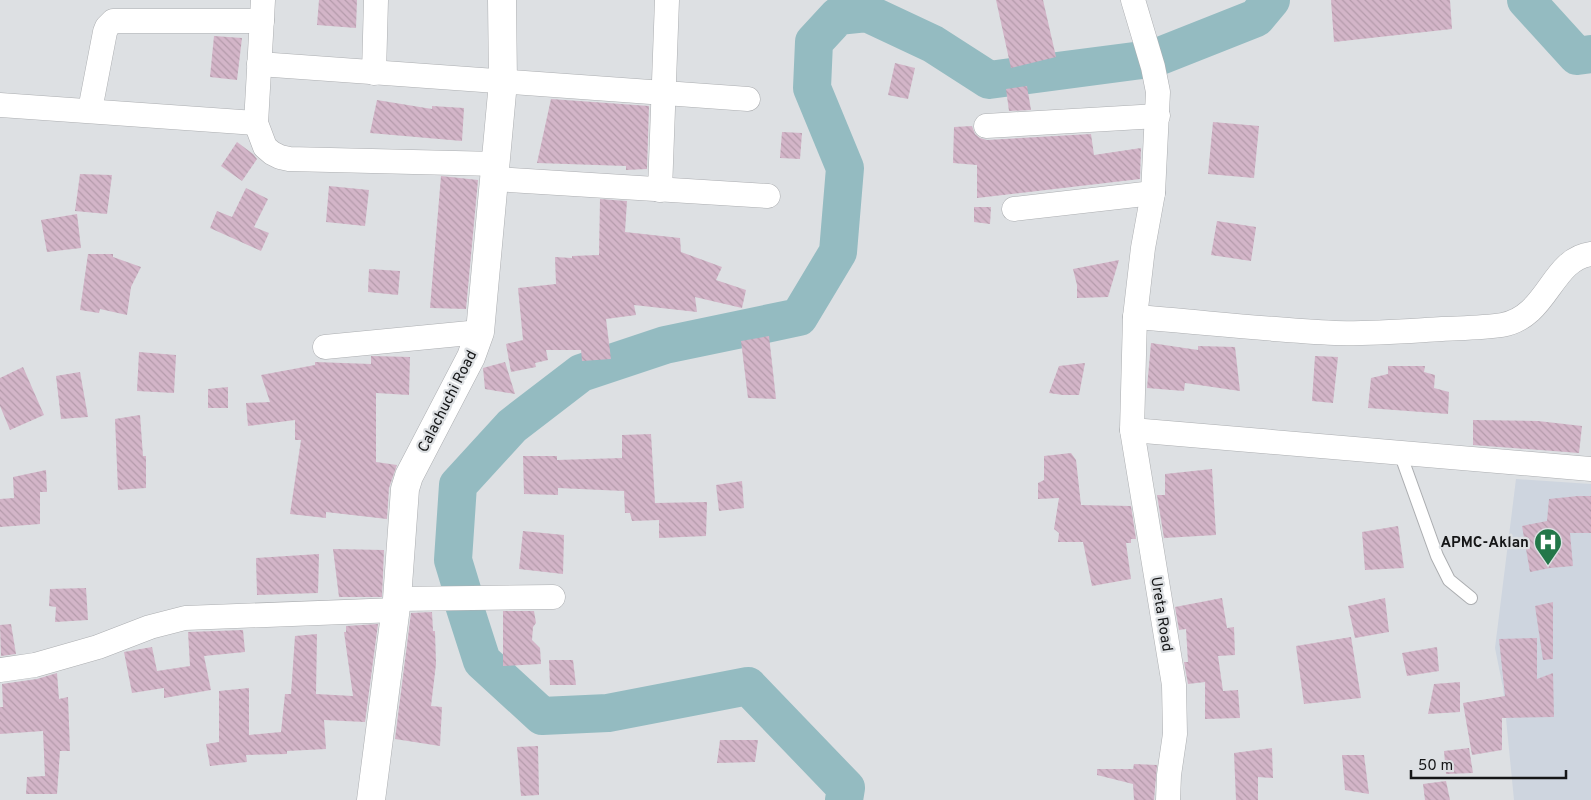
<svg xmlns="http://www.w3.org/2000/svg" width="1591" height="800" viewBox="0 0 1591 800" font-family="Overpass,sans-serif">
	<style>
		.built { fill: #ced5df }
		.lines { fill: none; stroke-linecap: round; stroke-linejoin: round }
		.river { stroke: #94bbc1; stroke-width: 38 }
		.building { fill: url(#building-back-hatch) }
		.service-casing { stroke: #acaeb1; stroke-width: 14 }
		.minor-casing { stroke: #acaeb1; stroke-width: 25 }
		.tertiary-casing { stroke: #acaeb1; stroke-width: 29 }
		.service { stroke: #fff; stroke-width: 12 }
		.minor { stroke: #fff; stroke-width: 24 }
		.tertiary { stroke: #fff; stroke-width: 28 }
		.labels { text-anchor: middle; stroke-width: 4.5; stroke-linejoin: round; paint-order: stroke }
		.street-label { font-size: 15px; fill: #151617; stroke: #dde0e3 }
		.poi-label { font-size: 15px; font-weight: bold; fill: #151617; stroke: #dde0e3; text-anchor: end }
	</style>
	<defs>
		<pattern id="building-back-hatch" width="6" height="6" patternUnits="userSpaceOnUse" patternTransform="scale(1.25)"><rect width="6" height="6" fill="#d3b5c8"/><path d="M-1 5l2 2M0 0l6 6M5-1l2 2" fill="none" stroke="#b49bab"/></pattern>
	</defs>
	<rect width="100%" height="100%" fill="#dde0e3"/>
	<!-- built -->
	<polygon class="built" points="1516,479 1591,484 1591,800 1514,800 1503,688 1495,648"/>
	<g class="lines">
		<!-- river -->
		<g class="river">
			<polyline points="1526,0 1577,56 1591,54"/>
			<polyline points="1160,56 1256,18 1271,0"/>
			<polyline points="463,593 453,560 458,485 512,426 581,373 665,345 799,317 838,252 845,168 812,88 814,42 838,16 867,13 933,44 989,80 1142,60"/>
			<polyline points="464,605 482,661 542,716 608,713 748,686 846,788 844,800"/>
		</g>
	</g>
	<!-- building -->
	<g class="building">
		<polygon points="319,0 357,0 356,28 317,25"/>
		<polygon points="996,0 1043,0 1056,57 1011,68"/>
		<polygon points="1331,0 1450,0 1452,29 1334,42"/>
		<polygon points="214,36 242,38 237,80 210,77"/>
		<polygon points="895,63 915,68 908,99 888,95"/>
		<polygon points="1027,86 1031,110 1009,111 1006,89"/>
		<polygon points="551,99 649,106 647,169 626,170 626,166 537,163"/>
		<polygon points="377,100 432,109 432,106 464,108 462,141 370,133"/>
		<polygon points="1213,122 1259,126 1254,178 1208,174"/>
		<polygon points="972,126 975,134 980,138 987,140 1091,134 1094,155 1141,148 1140,179 977,198 977,165 953,163 954,127"/>
		<polygon points="782,132 802,133 800,159 780,158"/>
		<polygon points="237,142 253,154 257,159 242,181 221,166"/>
		<polygon points="80,174 112,175 107,214 75,211"/>
		<polygon points="441,176 478,180 466,309 430,308"/>
		<polygon points="329,186 369,190 365,226 326,222"/>
		<polygon points="246,188 268,199 254,227 269,233 261,251 210,228 217,211 232,217"/>
		<polygon points="600,199 627,201 625,232 680,238 681,252 722,267 716,280 746,290 742,308 695,297 697,312 634,305 636,315 606,319 611,359 582,361 581,350 546,350 548,360 535,363 536,367 511,372 506,344 523,340 518,288 556,284 555,257 572,258 572,256 599,255"/>
		<polygon points="974,207 991,207 990,224 974,222"/>
		<polygon points="77,214 81,248 47,252 41,220"/>
		<polygon points="1217,221 1256,227 1251,261 1211,255"/>
		<polygon points="88,254 113,254 113,257 141,267 131,287 127,315 100,309 99,313 80,310"/>
		<polygon points="1119,260 1108,297 1077,298 1077,285 1073,269"/>
		<polygon points="369,269 400,271 398,295 368,292"/>
		<polygon points="769,336 776,399 748,398 741,341"/>
		<polygon points="1151,343 1198,350 1198,346 1235,347 1240,391 1185,383 1184,391 1147,388"/>
		<polygon points="139,352 176,355 174,393 137,391"/>
		<polygon points="371,356 410,357 409,395 376,393 376,462 397,465 389,488 387,519 326,512 326,518 290,514 301,440 295,440 295,420 248,426 246,403 270,402 261,375 315,365 315,362 371,364"/>
		<polygon points="1315,356 1338,357 1333,403 1312,401"/>
		<polygon points="505,362 515,394 485,389 483,368"/>
		<polygon points="1085,363 1079,395 1063,395 1049,393 1059,366"/>
		<polygon points="1388,366 1425,366 1424,372 1435,375 1434,388 1449,392 1448,414 1368,408 1371,378 1388,374"/>
		<polygon points="23,367 44,415 10,430 0,406 0,378"/>
		<polygon points="80,372 88,417 61,419 56,376"/>
		<polygon points="228,387 228,408 208,408 208,389"/>
		<polygon points="140,415 143,456 146,456 146,488 118,490 115,419"/>
		<polygon points="1473,420 1538,421 1582,426 1579,453 1473,445"/>
		<polygon points="651,434 655,503 707,502 706,536 659,538 659,520 632,521 630,513 625,513 624,491 558,488 558,495 524,494 523,456 557,456 557,460 622,458 622,435"/>
		<polygon points="1071,453 1076,460 1081,505 1131,506 1136,539 1131,539 1131,543 1126,543 1131,579 1092,586 1083,542 1058,542 1059,533 1054,529 1059,498 1038,499 1038,483 1044,480 1044,456"/>
		<polygon points="1212,469 1216,535 1164,538 1157,495 1165,495 1165,474"/>
		<polygon points="46,470 47,492 40,492 40,524 0,527 0,499 14,498 13,477"/>
		<polygon points="742,481 744,508 719,511 716,485"/>
		<polygon points="1578,496 1591,496 1591,533 1570,533 1573,566 1550,568 1530,572 1522,526 1547,521 1549,499"/>
		<polygon points="1398,526 1404,568 1365,570 1362,532"/>
		<polygon points="523,531 564,535 563,574 519,569"/>
		<polygon points="333,549 384,550 382,597 339,597"/>
		<polygon points="319,554 318,593 257,595 256,558"/>
		<polygon points="86,588 88,620 55,622 56,607 49,606 50,589"/>
		<polygon points="1222,598 1227,628 1234,627 1235,655 1218,656 1223,691 1238,690 1240,718 1205,719 1205,682 1188,684 1184,662 1188,662 1186,629 1179,630 1175,607"/>
		<polygon points="1385,598 1389,632 1355,638 1348,606"/>
		<polygon points="1553,602 1553,659 1543,660 1535,606"/>
		<polygon points="503,611 534,611 536,623 533,627 532,640 540,648 541,664 503,666"/>
		<polygon points="432,612 433,631 435,631 436,664 431,706 442,707 440,746 395,739 411,613"/>
		<polygon points="11,624 16,654 1,656 0,625"/>
		<polygon points="378,624 365,722 324,720 326,749 287,751 287,754 246,755 247,762 210,766 206,744 219,742 219,691 249,688 249,735 281,732 285,694 291,694 295,636 317,634 316,694 353,696 344,632 346,632 346,626"/>
		<polygon points="243,630 245,652 204,656 211,690 164,698 164,688 132,693 124,652 152,647 157,671 190,666 188,632"/>
		<polygon points="1351,637 1361,698 1304,704 1296,646"/>
		<polygon points="1537,638 1537,679 1553,673 1554,717 1502,718 1502,750 1472,755 1463,703 1505,696 1499,639"/>
		<polygon points="1437,647 1439,671 1407,676 1402,653"/>
		<polygon points="549,660 573,660 576,685 550,685"/>
		<polygon points="57,673 59,699 68,697 70,751 60,751 57,794 26,794 27,777 45,776 43,731 0,734 0,707 3,707 2,684 37,679"/>
		<polygon points="1460,682 1460,712 1428,714 1434,684"/>
		<polygon points="720,740 758,740 755,762 717,763"/>
		<polygon points="538,746 539,795 521,796 517,747"/>
		<polygon points="1272,748 1273,778 1258,777 1258,800 1236,800 1234,753"/>
		<polygon points="1469,748 1473,773 1446,774 1444,751"/>
		<polygon points="1342,755 1364,755 1369,794 1345,790"/>
		<polygon points="1134,764 1157,765 1154,800 1134,800 1133,784 1097,775 1097,769 1133,769"/>
		<polygon points="1446,781 1450,800 1425,800 1423,784"/>
	</g>
	<g class="lines">
		<!-- service casing -->
		<g class="service-casing">
			<polyline id="service" points="1400,453 1437,556 1449,580 1471,598"/>
		</g>
		<!-- minor casing -->
		<g class="minor-casing">
			<g id="minor">
				<polyline points="263,0 256,123 265,147 272,153 280,157 289,159 496,164"/>
				<polyline points="1133,0 1153,67 1158,92 1153,193 1143,248 1135,317 1132,430 1591,469"/>
				<polyline points="259,64 748,99"/>
				<polyline points="374,73 376,0"/>
				<polyline points="0,105 256,123"/>
				<polyline points="90,110 105,32 107,27 113,21 262,21"/>
				<polyline points="986,126 1158,116"/>
				<polyline points="494,179 768,196"/>
				<polyline points="660,190 667,0"/>
				<polyline points="1014,209 1153,193"/>
				<path d="M1135,317C1201,322 1269,330 1335,333C1370,334 1407,331 1442,329C1462,328 1483,328 1502,325C1548,317 1551,259 1591,254"/>
				<polyline points="325,347 480,332"/>
				<polyline points="1132,430 1174,685 1175,734 1169,775 1168,800"/>
				<polyline points="397,599 553,597"/>
				<polyline points="0,670 35,665 98,647 150,627 185,618 396,610"/>
			</g>
		</g>
		<!-- tertiary casing -->
		<g class="tertiary-casing">
			<polyline id="tertiary" points="371,800 397,599 405,489 409,476 471,357 480,332 503,82 502,0"/>
		</g>
		<!-- service -->
		<use href="#service" class="service"/>
		<!-- minor -->
		<use href="#minor" class="minor"/>
		<!-- tertiary -->
		<use href="#tertiary" class="tertiary"/>
	</g>
	<!-- icons -->
	<defs>
		<g id="hospital-pin" transform="scale(1.4375)"><path d="M0 17L-7.5 6A9.5 9.5 0 1 1 7.5 6Z" fill="#237749" stroke="#dde0e3"/><path d="M-5-5h3v3.5h4V-5h3V5h-3V1.5h-4V5h-3Z" fill="#fff"/></g>
	</defs>
	<g fill-rule="evenodd">
		<use href="#hospital-pin" x="1548" y="542"/>
	</g>
	<g class="labels">
		<!-- street labels -->
		<g class="street-label">
			<text transform="translate(447 401) rotate(-63)" y="5">Calachuchi Road</text>
			<text transform="translate(1162 614) rotate(81)" y="5">Ureta Road</text>
		</g>
		<!-- poi labels -->
		<g class="poi-label">
			<text x="1529" y="547">APMC-Aklan</text>
		</g>
	</g>
	<!-- scale -->
	<path d="M1411 770v8h155v-8" fill="none" stroke="#151617" stroke-width="2.5"/>
	<text x="1418" y="770" font-size="15" fill="#151617" stroke="#dde0e3" stroke-width="4" paint-order="stroke">50 m</text>
</svg>
